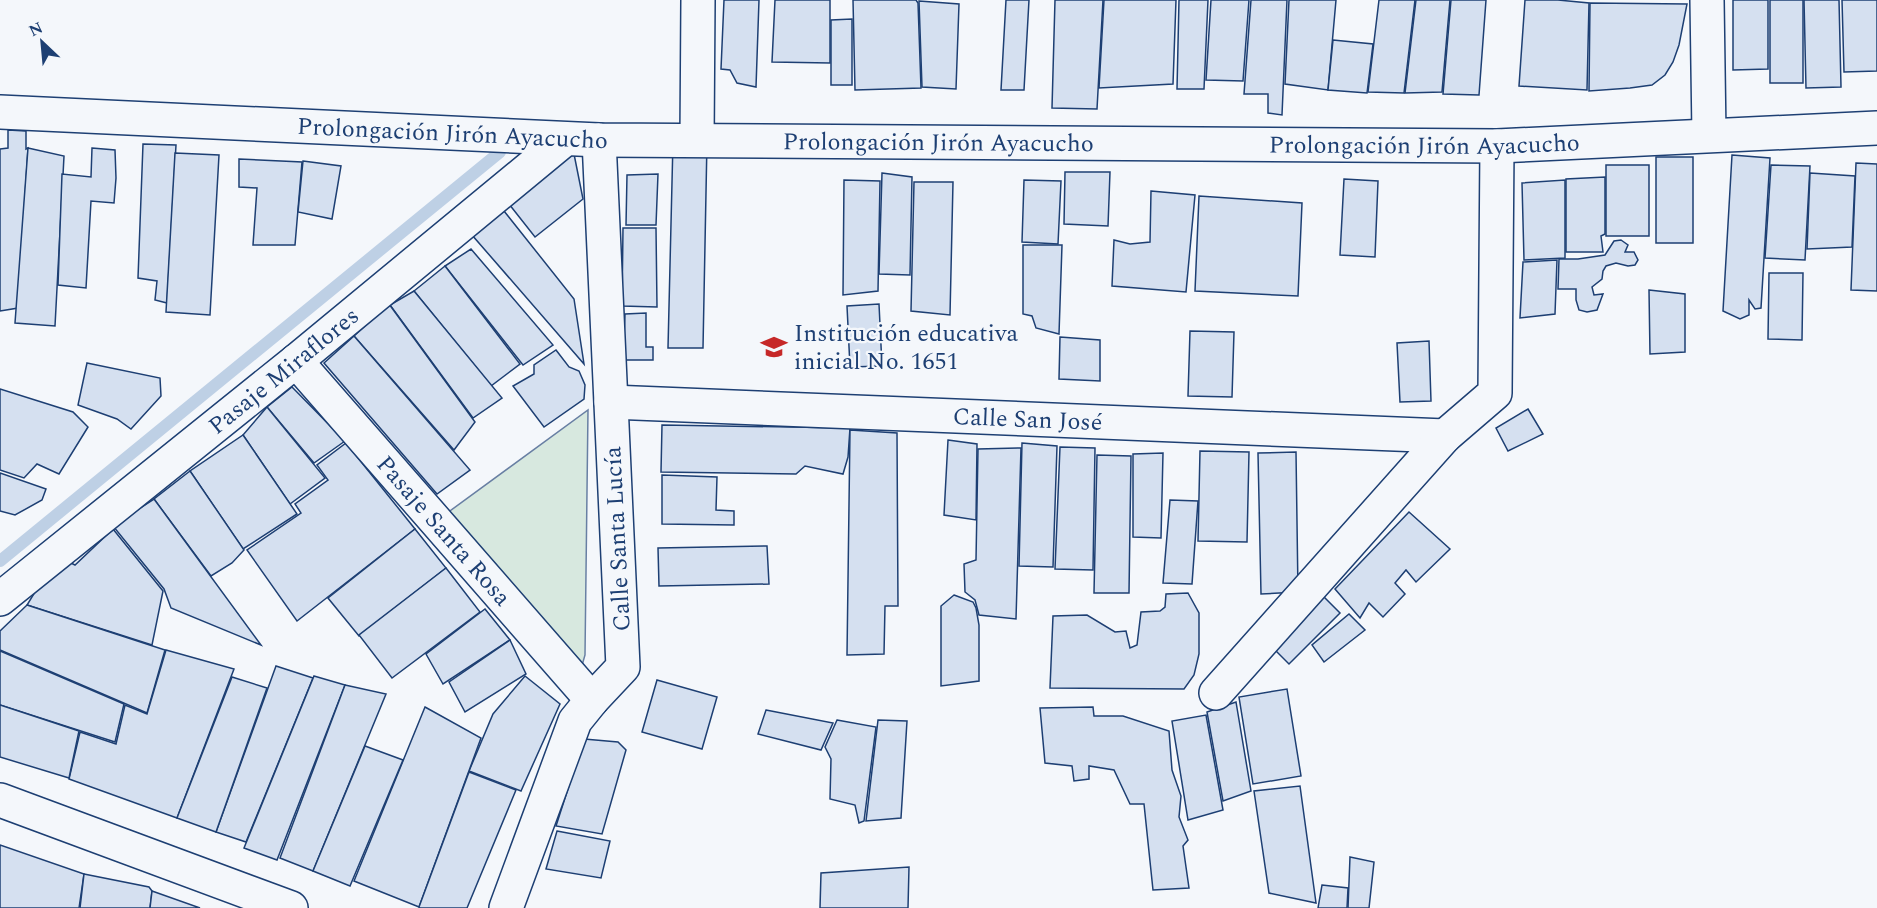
<svg xmlns="http://www.w3.org/2000/svg" width="1877" height="908" viewBox="0 0 1877 908" font-family="Spectral,serif">
	<style>
		.green { fill: #d7e8df; stroke: #687fa3; stroke-width: 1.5 }
		.lines { fill: none; stroke-linecap: round; stroke-linejoin: round }
		.stream { stroke: #bed0e5; stroke-width: 12 }
		.building { fill: #d5e0f0; stroke: #1d3f73; stroke-width: 1.5 }
		.street-casing { stroke: #1d3f73; stroke-width: 36 }
		.secondary-casing { stroke: #1d3f73; stroke-width: 36 }
		.street { stroke: #f4f7fb; stroke-width: 33 }
		.secondary { stroke: #f4f7fb; stroke-width: 33 }
		.labels { text-anchor: middle; stroke-width: 4.5; stroke-linejoin: round; paint-order: stroke }
		.street-label { font-size: 24px; fill: #1d3f73; stroke: #f4f7fb }
		.poi-label { font-size: 24px; fill: #1d3f73; stroke: #f4f7fb; text-anchor: start }
	</style>
	<rect width="100%" height="100%" fill="#f4f7fb"/>
	<!-- green -->
	<polygon class="green" points="588,410 585,655 581,669 443,516"/>
	<g class="lines">
		<!-- stream -->
		<polyline class="stream" points="0,561 500,152"/>
	</g>
	<!-- building -->
	<g class="building">
		<polygon points="724,0 759,0 756,87 737,83 730,70 721,69"/>
		<polygon points="775,0 830,0 830,63 772,62"/>
		<polygon points="853,0 916,0 918,3 921,88 855,90"/>
		<polygon points="1006,0 1029,0 1024,90 1001,90"/>
		<polygon points="1055,0 1103,0 1097,109 1052,108"/>
		<polygon points="1104,0 1176,0 1173,84 1099,88"/>
		<polygon points="1179,0 1208,0 1204,89 1177,89"/>
		<polygon points="1211,0 1249,0 1243,81 1206,80"/>
		<polygon points="1251,0 1287,0 1282,115 1268,113 1268,94 1244,94"/>
		<polygon points="1289,0 1336,0 1328,90 1285,84"/>
		<polygon points="1379,0 1415,0 1404,93 1368,92"/>
		<polygon points="1416,0 1450,0 1442,92 1405,93"/>
		<polygon points="1451,0 1486,0 1479,95 1443,94"/>
		<polygon points="1525,0 1558,0 1589,3 1587,90 1519,86"/>
		<polygon points="1733,0 1768,0 1768,69 1733,70"/>
		<rect x="1770" y="0" width="33" height="83"/>
		<polygon points="1804,0 1839,0 1841,87 1806,88"/>
		<polygon points="1842,0 1877,0 1877,71 1844,72"/>
		<polygon points="919,1 959,4 956,89 922,87"/>
		<polygon points="1590,3 1687,4 1679,45 1673,62 1665,75 1652,85 1630,88 1589,91"/>
		<polygon points="852,19 852,85 831,85 831,20"/>
		<polygon points="1333,40 1373,44 1367,93 1328,90"/>
		<polygon points="8,130 26,131 26,149 28,148 18,308 0,311 0,149 8,148"/>
		<polygon points="673,141 707,141 703,348 668,348"/>
		<polygon points="143,144 176,145 167,303 155,300 157,281 138,278"/>
		<polygon points="28,148 64,156 55,326 15,323"/>
		<polygon points="92,148 115,150 116,178 114,203 91,201 86,288 58,285 62,174 91,177"/>
		<polygon points="573,149 583,199 535,237 509,204"/>
		<polygon points="175,153 219,155 210,315 166,312"/>
		<polygon points="1732,155 1770,158 1761,308 1755,309 1749,300 1749,315 1740,319 1723,311"/>
		<rect x="1656" y="157" width="37" height="86"/>
		<polygon points="239,159 302,162 295,245 253,245 257,188 239,187"/>
		<polygon points="303,161 341,166 332,219 298,212"/>
		<polygon points="1856,163 1877,164 1877,291 1851,290"/>
		<rect x="1606" y="165" width="43" height="71"/>
		<polygon points="1771,165 1810,166 1805,260 1765,258"/>
		<polygon points="1065,172 1110,172 1108,226 1064,224"/>
		<polygon points="882,173 912,177 910,275 879,274"/>
		<polygon points="1810,173 1855,176 1852,247 1807,249"/>
		<polygon points="658,174 656,225 626,225 627,175"/>
		<polygon points="1605,177 1605,234 1601,236 1603,252 1566,252 1566,179"/>
		<polygon points="1344,179 1378,181 1375,257 1340,255"/>
		<polygon points="844,180 880,181 878,291 843,295"/>
		<polygon points="1024,180 1061,181 1058,244 1022,242"/>
		<polygon points="1565,180 1565,258 1524,260 1522,183"/>
		<polygon points="914,182 953,182 950,315 911,311"/>
		<polygon points="1151,191 1195,195 1186,292 1112,286 1114,240 1130,244 1150,242"/>
		<polygon points="1199,196 1302,203 1298,296 1195,291"/>
		<polygon points="504,211 574,299 584,364 472,235"/>
		<polygon points="623,228 656,228 657,307 622,306"/>
		<polygon points="1621,240 1628,245 1625,252 1634,252 1638,260 1635,265 1628,266 1616,263 1606,266 1603,271 1602,279 1592,287 1594,295 1603,294 1597,310 1587,312 1579,310 1576,300 1576,289 1558,289 1559,259 1578,259 1605,255 1614,241"/>
		<polygon points="1023,245 1062,245 1059,334 1036,328 1032,316 1023,314"/>
		<polygon points="471,249 553,345 523,365 445,266"/>
		<polygon points="1557,260 1555,314 1520,318 1523,262"/>
		<polygon points="445,266 520,364 491,386 414,291"/>
		<polygon points="1769,273 1803,273 1802,340 1768,339"/>
		<polygon points="1649,290 1685,294 1685,352 1650,354"/>
		<polygon points="414,291 502,398 473,418 390,305"/>
		<polygon points="389,304 475,422 454,450 354,336"/>
		<polygon points="879,304 882,366 850,367 847,306"/>
		<polygon points="646,313 646,347 653,347 653,360 623,360 625,314"/>
		<polygon points="1190,331 1234,332 1232,397 1188,396"/>
		<polygon points="354,336 470,470 437,494 324,363"/>
		<polygon points="1060,337 1100,340 1100,381 1059,379"/>
		<polygon points="1429,341 1431,401 1400,402 1397,343"/>
		<polygon points="556,350 569,367 579,371 585,385 584,399 544,427 513,386 534,374 534,365"/>
		<polygon points="87,363 160,378 161,396 131,429 117,419 78,405"/>
		<polygon points="292,387 345,441 314,463 267,407"/>
		<polygon points="0,389 73,412 88,427 59,474 37,464 24,478 0,470"/>
		<polygon points="267,407 325,478 290,504 243,435"/>
		<polygon points="1528,409 1543,434 1508,451 1496,428"/>
		<polygon points="662,425 850,428 848,457 843,474 805,466 796,474 661,472"/>
		<polygon points="850,430 897,433 898,606 885,606 884,654 847,655"/>
		<polygon points="243,435 297,514 243,549 190,471"/>
		<polygon points="948,440 977,444 976,520 944,515"/>
		<polygon points="346,443 415,529 297,621 247,550 301,513 295,504 328,480 317,465"/>
		<polygon points="1022,443 1057,446 1053,567 1019,566"/>
		<polygon points="1060,447 1095,448 1093,570 1055,569"/>
		<polygon points="1021,448 1016,619 979,615 975,600 965,592 964,564 976,560 978,449"/>
		<polygon points="1200,451 1249,452 1247,542 1198,541"/>
		<polygon points="1296,452 1298,592 1261,594 1258,453"/>
		<polygon points="1163,453 1161,538 1133,537 1133,454"/>
		<polygon points="1097,455 1131,456 1129,593 1094,593"/>
		<polygon points="190,471 244,550 232,563 211,576 154,499"/>
		<polygon points="0,473 46,489 42,500 15,515 0,511"/>
		<polygon points="662,475 717,477 716,510 734,511 734,525 662,524"/>
		<polygon points="154,499 261,645 171,608 164,589 113,526"/>
		<polygon points="1170,500 1198,501 1192,584 1163,583"/>
		<polygon points="1409,512 1450,549 1416,582 1406,570 1395,583 1405,594 1383,617 1369,603 1360,618 1335,589"/>
		<polygon points="113,529 163,591 152,645 27,605 57,556 75,565"/>
		<polygon points="415,529 446,568 359,636 328,598"/>
		<polygon points="767,546 769,584 659,586 658,548"/>
		<polygon points="446,568 480,612 392,678 359,635"/>
		<polygon points="1188,593 1199,613 1199,654 1194,675 1184,689 1050,688 1053,616 1087,615 1115,632 1126,631 1130,648 1137,645 1141,612 1160,611 1165,607 1166,594"/>
		<polygon points="954,595 973,602 976,608 979,625 979,681 941,686 941,606"/>
		<polygon points="1322,595 1340,613 1289,664 1271,646"/>
		<polygon points="27,605 165,650 147,713 0,650 0,631"/>
		<polygon points="485,609 510,640 443,684 426,654"/>
		<polygon points="1349,614 1365,630 1324,662 1312,645"/>
		<polygon points="510,640 526,674 465,712 449,682"/>
		<polygon points="166,650 234,669 177,818 69,779 80,732 116,744 125,705 147,714"/>
		<polygon points="0,651 124,704 115,742 0,705"/>
		<polygon points="276,666 313,678 246,842 216,832"/>
		<polygon points="314,676 345,685 277,860 244,848"/>
		<polygon points="525,676 560,704 521,791 469,771 493,714"/>
		<polygon points="232,677 267,688 216,832 177,818"/>
		<polygon points="657,680 717,697 702,749 642,732"/>
		<polygon points="345,685 386,694 313,871 280,858"/>
		<polygon points="1287,689 1301,776 1253,784 1239,697"/>
		<polygon points="1236,702 1251,791 1223,801 1207,712"/>
		<polygon points="0,705 79,731 69,778 0,757"/>
		<polygon points="425,707 481,738 419,907 354,881"/>
		<polygon points="1093,707 1094,716 1123,716 1169,731 1172,770 1181,796 1179,817 1188,840 1183,846 1189,888 1153,890 1144,804 1130,804 1114,770 1089,766 1089,779 1074,781 1072,766 1045,763 1040,708"/>
		<polygon points="766,710 833,723 821,750 758,734"/>
		<polygon points="1206,715 1223,810 1188,820 1172,721"/>
		<polygon points="837,720 876,727 864,821 859,823 855,805 830,799 831,759 825,747"/>
		<polygon points="878,720 907,721 901,818 866,821"/>
		<polygon points="584,739 618,742 626,750 602,834 556,826"/>
		<polygon points="365,746 403,760 350,886 313,871"/>
		<polygon points="469,772 516,790 467,908 420,908 419,907"/>
		<polygon points="1300,786 1316,903 1269,893 1254,791"/>
		<polygon points="557,831 610,841 601,878 546,869"/>
		<polygon points="0,845 84,874 79,908 0,908"/>
		<polygon points="1350,857 1374,862 1369,908 1348,908"/>
		<polygon points="909,867 908,908 820,908 821,873"/>
		<polygon points="84,874 149,887 152,891 150,908 80,908"/>
		<polygon points="1322,885 1348,888 1347,908 1318,908"/>
		<polygon points="152,891 200,908 150,908"/>
	</g>
	<g class="lines">
		<!-- street casing -->
		<g class="street-casing">
			<g id="street">
				<polyline points="1707,0 1709,135"/>
				<polyline points="697,140 698,0"/>
				<path id="s1" d="M296,361L592,700"/>
				<path id="s2" d="M611,402L1445,436"/>
				<path id="s3" d="M0,599L296,361L565,139"/>
				<polyline points="1216,693 1445,436 1495,393 1497,146"/>
				<polyline points="506,908 575,721 592,700 623,667 599,140"/>
			</g>
		</g>
		<!-- secondary casing -->
		<g class="secondary-casing">
			<g id="secondary">
				<path id="s4" d="M0,112L599,140L1497,146L1877,128"/>
				<polyline points="0,800 291,908"/>
			</g>
		</g>
		<!-- street -->
		<use href="#street" class="street"/>
		<!-- secondary -->
		<use href="#secondary" class="secondary"/>
	</g>
	<!-- icons -->
	<defs>
		<g id="school-bare" transform="scale(2.07)"><path d="M0-5L7-2L0 1L-7-2ZM-4 1L0 2.5L4 1V4Q0 6-4 4Z" fill="#c62828" stroke="#f4f7fb" stroke-width="2.5" paint-order="stroke"/></g>
	</defs>
	<g fill-rule="evenodd">
		<use href="#school-bare" x="774" y="347"/>
	</g>
	<g class="labels">
		<!-- street labels -->
		<g class="street-label">
			<text dy="8" stroke="none"><textPath href="#s4" startOffset="453">Prolongación Jirón Ayacucho</textPath></text>
			<text dy="8" stroke="none"><textPath href="#s4" startOffset="939">Prolongación Jirón Ayacucho</textPath></text>
			<text dy="8" stroke="none"><textPath href="#s4" startOffset="1425">Prolongación Jirón Ayacucho</textPath></text>
			<text dy="8" stroke="none"><textPath href="#s3" startOffset="364">Pasaje Miraflores</textPath></text>
			<text dy="8" stroke="none"><textPath href="#s2" startOffset="417">Calle San José</textPath></text>
			<text dy="8" stroke="none"><textPath href="#s1" startOffset="225">Pasaje Santa Rosa</textPath></text>
			<text transform="translate(617 539) rotate(-93)" y="8">Calle Santa Lucía</text>
		</g>
		<!-- poi labels -->
		<g class="poi-label">
			<text x="794" y="341">Institución educativa<tspan x="794" dy="28">inicial No. 1651</tspan></text>
		</g>
	</g>
	<!-- north arrow -->
	<g transform="translate(42 42) rotate(334)" stroke="#f4f7fb" stroke-width="4.5" paint-order="stroke">
	<path d="M0-4.5L10 22L0 15L-10 22Z" fill="#1d3f73"/>
	<text y="-9" font-size="16" font-weight="bold" text-anchor="middle" fill="#1d3f73">N</text>
	</g>
</svg>
